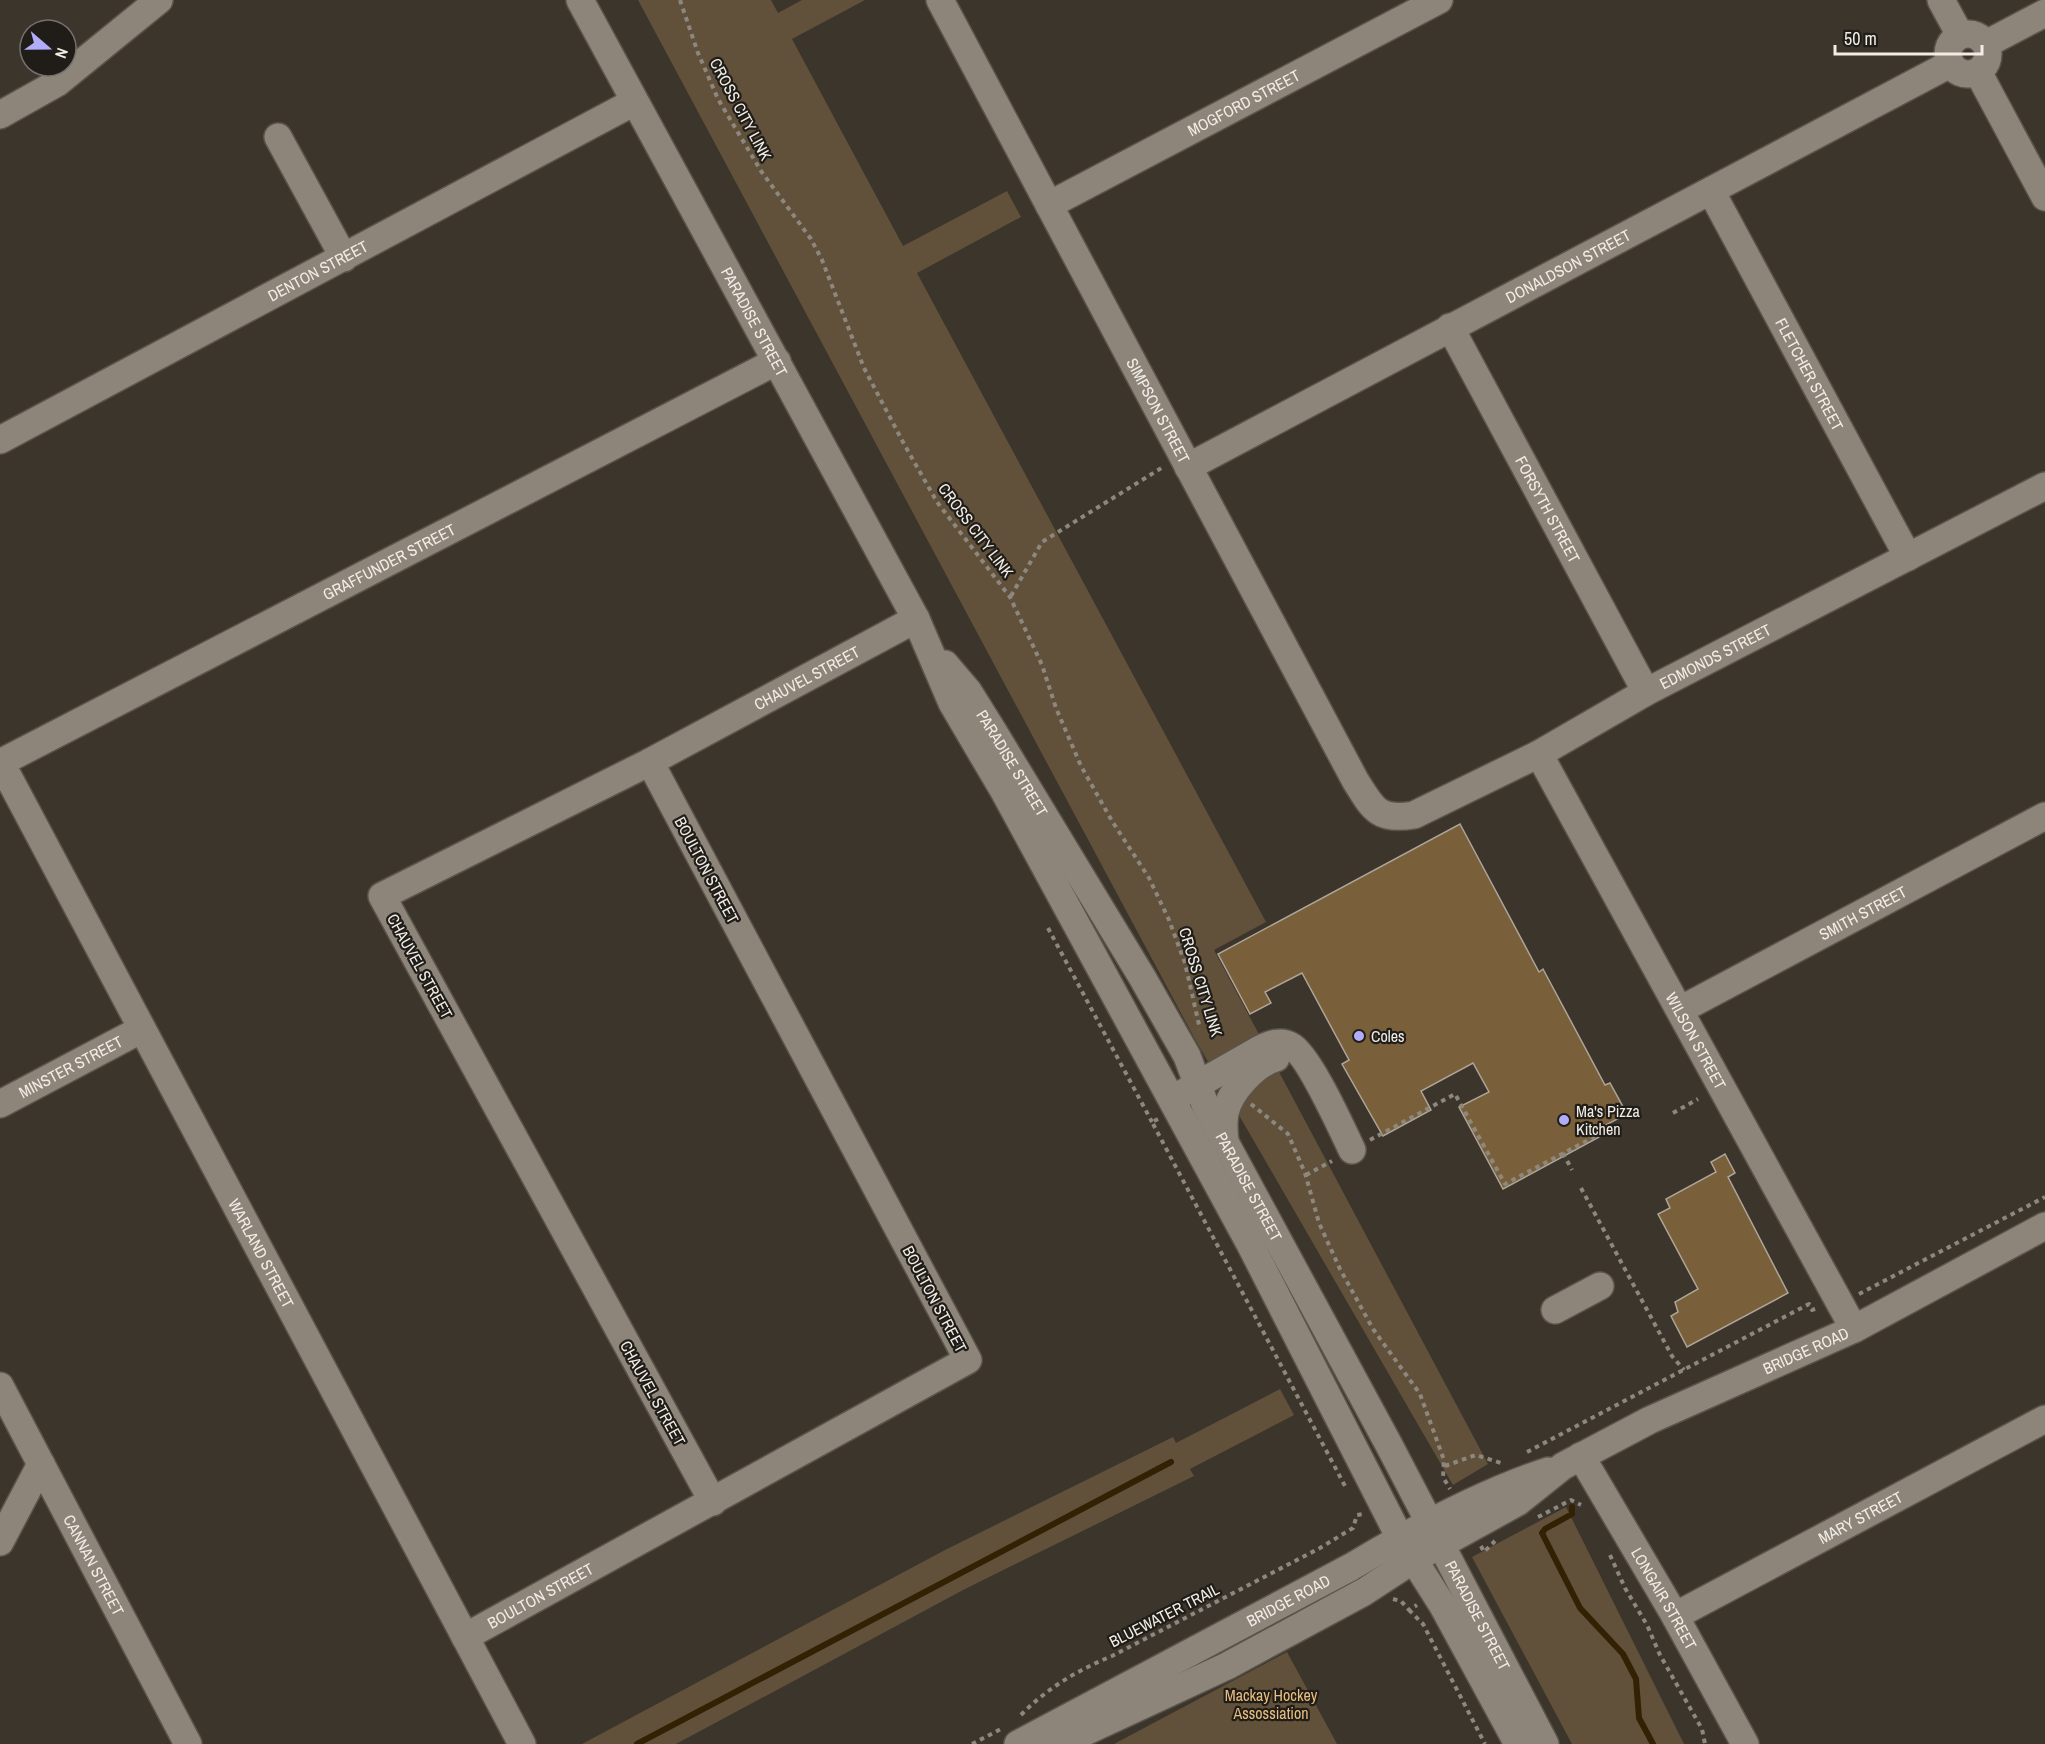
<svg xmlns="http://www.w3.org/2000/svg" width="2045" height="1744" viewBox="0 0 2045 1744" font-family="'Archivo Narrow',sans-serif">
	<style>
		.green { fill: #61513b }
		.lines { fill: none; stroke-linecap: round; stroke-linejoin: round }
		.stream { stroke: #322103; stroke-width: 6 }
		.building { fill: #7a603a; stroke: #aea59a; stroke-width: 1.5 }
		.minor-casing { stroke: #59534a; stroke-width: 30 }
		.path { stroke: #8d887f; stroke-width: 4; stroke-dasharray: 4.5 4.5; stroke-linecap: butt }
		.minor { stroke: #8d857a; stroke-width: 27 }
		.poi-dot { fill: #b2adfa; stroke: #201d19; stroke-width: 2 }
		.labels { text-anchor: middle; stroke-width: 4.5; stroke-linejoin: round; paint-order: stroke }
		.street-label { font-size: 16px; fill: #f1ede6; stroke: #201d19 }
		.poi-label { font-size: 16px; fill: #f1ede6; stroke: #201d19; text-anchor: start }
		.park-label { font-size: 16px; fill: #e9be7f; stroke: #201d19 }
	</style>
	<rect width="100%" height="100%" fill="#3c352b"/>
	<!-- green -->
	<g class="green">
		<polygon points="638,0 771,0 778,13 802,0 865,0 792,39 903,246 1007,191 1021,217 917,273 1266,922 1214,950 1488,1464 1453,1485 1196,1041"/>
		<polygon points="1280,1389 1294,1415 1190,1469 1194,1476 965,1589 676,1744 582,1744 945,1550 1173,1437 1176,1443"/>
		<polygon points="1566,1507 1684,1744 1572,1744 1472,1557"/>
		<polygon points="1287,1652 1337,1744 1114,1744"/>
	</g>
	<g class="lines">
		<!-- stream -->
		<g class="stream">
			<polyline points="1572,1507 1572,1514 1545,1529 1542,1533 1580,1608 1623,1654 1636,1679 1639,1718 1653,1744"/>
			<polyline points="637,1744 1171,1462"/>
		</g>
	</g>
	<!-- building -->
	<g class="building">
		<polygon points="1460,824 1539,972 1543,969 1605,1085 1610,1083 1627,1114 1600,1128 1603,1135 1503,1189 1459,1107 1489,1092 1473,1063 1421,1091 1431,1110 1383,1136 1342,1064 1349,1060 1302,973 1265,992 1271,1003 1250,1014 1218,954"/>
		<polygon points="1725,1154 1735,1173 1728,1177 1788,1293 1687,1347 1671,1316 1678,1312 1675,1302 1698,1289 1658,1214 1670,1208 1666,1199 1716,1172 1711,1162"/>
	</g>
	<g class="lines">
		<!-- minor casing -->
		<g class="minor-casing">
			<g id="minor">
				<path id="s1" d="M580,0L916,619L952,703L1005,793L1250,1244L1400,1538L1443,1606L1518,1744"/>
				<path id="s2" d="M940,0L1355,780C1373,809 1378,821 1414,815L1539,754L1646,692L2045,486"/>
				<polyline points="1941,0 1960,35"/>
				<circle cx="1968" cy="54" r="20"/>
				<polyline points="1986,44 2045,13"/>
				<polyline points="1978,72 2045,197"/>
				<polyline points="0,115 57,83 159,0"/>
				<polyline points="278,137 344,258"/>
				<path id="s3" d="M1711,191L1908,557"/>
				<path id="s4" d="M1049,205L1439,0"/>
				<path id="s5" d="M1450,327L1646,692"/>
				<path id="s6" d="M0,440L634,102"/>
				<path id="s7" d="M1188,467L1950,64"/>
				<path id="s8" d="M945,664L968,691L993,731L1142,977L1187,1056L1206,1107L1389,1445L1545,1744"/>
				<path id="s9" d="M1539,754L1854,1329"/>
				<path id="s10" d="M0,763L777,361"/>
				<path id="s11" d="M1,763L522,1744"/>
				<path id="s12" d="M1680,1010L2045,816"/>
				<path d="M1183,1093L1260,1049C1270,1044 1281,1040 1291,1046C1308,1054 1342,1129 1352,1150"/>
				<path id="s13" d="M0,1104L142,1029"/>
				<path d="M1225,1142C1224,1133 1223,1123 1225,1113C1230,1091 1255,1064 1276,1058"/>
				<polyline points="1555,1310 1600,1286"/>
				<path id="s14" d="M0,1386L188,1744"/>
				<path id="s15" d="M1581,1456L1675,1616L1745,1744"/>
				<path id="s16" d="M713,1502L382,896L650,762L916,619"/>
				<polyline points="0,1542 41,1464"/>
				<path id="s17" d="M1675,1616L2045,1419"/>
				<path id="s18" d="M465,1637L968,1360L650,762"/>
				<path id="s19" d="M1018,1744L1351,1567C1411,1531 1481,1493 1548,1471"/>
				<path id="s20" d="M1059,1744L1227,1666L1364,1592L1413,1560L1518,1502L1563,1466L1650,1420L1854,1329L2045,1226"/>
			</g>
		</g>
		<!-- path -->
		<g class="path">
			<polyline points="680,0 698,53 718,99 761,171 811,239 822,260 864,368 904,444 937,502 1010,597 1042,665 1056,708 1081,766 1112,821 1149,878 1169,920 1185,963 1200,1029"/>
			<polyline points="1011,596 1042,542 1163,467"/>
			<polyline points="1048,928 1152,1122"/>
			<polyline points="1251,1104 1288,1134 1305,1173 1319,1223 1340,1269 1373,1329 1420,1394 1444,1460 1443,1477 1450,1489"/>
			<polyline points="1673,1113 1698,1099"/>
			<polyline points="1158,1119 1152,1122 1345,1486"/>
			<polyline points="1370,1140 1455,1094 1505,1184 1615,1126 1616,1129"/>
			<polyline points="1563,1153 1572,1170"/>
			<polyline points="1306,1175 1332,1161"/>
			<polyline points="1581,1188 1672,1356 1684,1370"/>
			<polyline points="1859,1294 2045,1197"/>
			<polyline points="1527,1452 1809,1304 1812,1310 1818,1308"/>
			<polyline points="1445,1466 1476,1455 1501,1463"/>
			<polyline points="1538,1517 1571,1500 1581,1505"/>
			<polyline points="1481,1546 1484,1552 1495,1541"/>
			<polyline points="1610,1555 1625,1588 1647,1625 1660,1655 1702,1729 1705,1744"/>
			<polyline points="1393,1599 1401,1601 1409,1610 1417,1605"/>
			<polyline points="1409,1610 1423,1624 1485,1744"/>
			<path d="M1021,1715C1047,1688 1078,1670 1112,1656L1320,1548L1353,1528L1357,1515L1364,1514"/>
			<polyline points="972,1744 1001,1729"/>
		</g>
		<!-- minor -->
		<use href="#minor" class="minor"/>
	</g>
	<!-- markers -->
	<g class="poi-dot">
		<circle cx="1359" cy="1036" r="6"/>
		<circle cx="1564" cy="1120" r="6"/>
	</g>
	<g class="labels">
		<!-- street labels -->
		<g class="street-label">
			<text dy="6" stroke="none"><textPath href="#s4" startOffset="220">MOGFORD STREET</textPath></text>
			<text transform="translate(741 109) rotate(62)" y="6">CROSS CITY LINK</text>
			<text dy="6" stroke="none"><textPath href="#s7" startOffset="430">DONALDSON STREET</textPath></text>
			<text dy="6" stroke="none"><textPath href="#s6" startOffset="360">DENTON STREET</textPath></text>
			<text dy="6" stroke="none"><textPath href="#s1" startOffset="366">PARADISE STREET</textPath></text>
			<text dy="6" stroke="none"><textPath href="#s3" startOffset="208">FLETCHER STREET</textPath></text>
			<text dy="6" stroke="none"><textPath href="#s2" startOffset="465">SIMPSON STREET</textPath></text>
			<text dy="6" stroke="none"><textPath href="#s5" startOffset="207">FORSYTH STREET</textPath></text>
			<text transform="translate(976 530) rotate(53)" y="6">CROSS CITY LINK</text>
			<text dy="6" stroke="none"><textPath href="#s10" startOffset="438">GRAFFUNDER STREET</textPath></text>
			<text dy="6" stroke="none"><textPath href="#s2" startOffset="1300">EDMONDS STREET</textPath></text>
			<text dy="6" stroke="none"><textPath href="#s16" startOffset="1168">CHAUVEL STREET</textPath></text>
			<text dy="6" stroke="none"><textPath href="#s8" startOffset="120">PARADISE STREET</textPath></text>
			<text transform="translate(707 870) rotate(62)" y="6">BOULTON STREET</text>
			<text dy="6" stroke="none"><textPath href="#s12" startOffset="207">SMITH STREET</textPath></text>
			<text transform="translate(420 966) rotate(61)" y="6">CHAUVEL STREET</text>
			<text transform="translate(1201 982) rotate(73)" y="6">CROSS CITY LINK</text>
			<text dy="6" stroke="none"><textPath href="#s9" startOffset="327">WILSON STREET</textPath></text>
			<text dy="6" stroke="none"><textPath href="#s13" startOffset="80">MINSTER STREET</textPath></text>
			<text dy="6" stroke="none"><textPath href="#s8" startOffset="606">PARADISE STREET</textPath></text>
			<text dy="6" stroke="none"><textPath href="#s11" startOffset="555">WARLAND STREET</textPath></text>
			<text transform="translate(935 1299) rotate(62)" y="6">BOULTON STREET</text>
			<text dy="6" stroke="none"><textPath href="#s20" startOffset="846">BRIDGE ROAD</textPath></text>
			<text transform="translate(653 1393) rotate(61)" y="6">CHAUVEL STREET</text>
			<text dy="6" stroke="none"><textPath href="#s17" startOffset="210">MARY STREET</textPath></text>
			<text dy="6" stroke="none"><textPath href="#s14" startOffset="202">CANNAN STREET</textPath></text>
			<text dy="6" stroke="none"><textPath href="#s18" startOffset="86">BOULTON STREET</textPath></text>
			<text dy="6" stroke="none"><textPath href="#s15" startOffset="165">LONGAIR STREET</textPath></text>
			<text dy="6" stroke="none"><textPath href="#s19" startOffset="306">BRIDGE ROAD</textPath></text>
			<text transform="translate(1164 1615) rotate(-27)" y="6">BLUEWATER TRAIL</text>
			<text dy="6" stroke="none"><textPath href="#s8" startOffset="1092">PARADISE STREET</textPath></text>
		</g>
		<!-- poi labels -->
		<g class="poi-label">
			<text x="1371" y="1042">Coles</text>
			<text x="1576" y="1117">Ma's Pizza<tspan x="1576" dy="18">Kitchen</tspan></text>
		</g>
		<!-- park labels -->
		<g class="park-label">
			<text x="1271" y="1701">Mackay Hockey<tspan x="1271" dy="18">Assossiation</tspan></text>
		</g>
	</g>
	<!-- north arrow -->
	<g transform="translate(48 48) rotate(110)"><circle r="28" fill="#201d19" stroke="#74706b" stroke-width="1.5"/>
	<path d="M0-4.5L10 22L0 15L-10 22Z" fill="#b2adfa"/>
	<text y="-9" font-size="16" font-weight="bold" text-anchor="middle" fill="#f1ede6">N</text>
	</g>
	<!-- scale -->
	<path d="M1835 45v9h147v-9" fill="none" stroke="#f1ede6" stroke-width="3"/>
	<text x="1844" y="45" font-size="18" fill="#f1ede6" stroke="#201d19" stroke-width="4.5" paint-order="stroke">50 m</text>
</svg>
